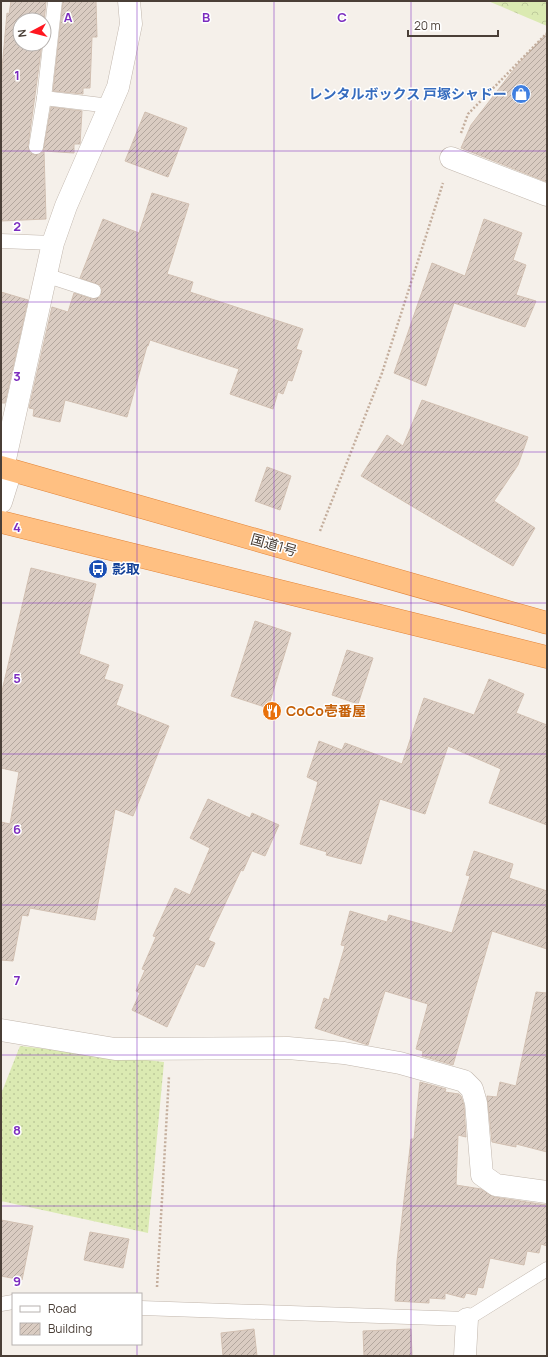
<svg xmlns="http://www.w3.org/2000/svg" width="548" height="1357" viewBox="0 0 548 1357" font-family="Manrope,'Noto Sans JP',sans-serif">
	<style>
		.grass { fill: url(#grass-dots) }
		.park { fill: url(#park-crowns) }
		.building { fill: url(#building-hatch); stroke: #d2c0b2 }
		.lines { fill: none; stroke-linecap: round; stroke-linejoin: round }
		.service-casing { stroke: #c1b6ac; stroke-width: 15 }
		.minor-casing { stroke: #c1b6ac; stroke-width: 23 }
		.trunk-casing { stroke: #e28337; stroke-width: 23 }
		.path { stroke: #c4ae9d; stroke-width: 2.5; stroke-dasharray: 2 2; stroke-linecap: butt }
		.service { stroke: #fff; stroke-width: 14 }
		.minor { stroke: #fff; stroke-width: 22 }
		.trunk { stroke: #ffc082; stroke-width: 22 }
		.grid { fill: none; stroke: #7b2cbf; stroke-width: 1; stroke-opacity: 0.55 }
		.labels { text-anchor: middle; stroke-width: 3; stroke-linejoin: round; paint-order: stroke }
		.shop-label { font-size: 14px; font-weight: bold; fill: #366cbe; stroke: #fff; text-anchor: end }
		.street-label { font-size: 14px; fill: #4a3f37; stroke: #fff }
		.transit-label { font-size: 14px; font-weight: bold; fill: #164399; stroke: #fff; text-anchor: start }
		.food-label { font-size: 14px; font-weight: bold; fill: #c56008; stroke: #fff; text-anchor: start }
		.grid-label { font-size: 13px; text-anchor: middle; font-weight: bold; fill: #7b2cbf; stroke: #fff; stroke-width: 3; stroke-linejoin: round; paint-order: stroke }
	</style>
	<defs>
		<pattern id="grass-dots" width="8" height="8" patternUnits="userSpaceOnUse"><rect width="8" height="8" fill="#dbeab2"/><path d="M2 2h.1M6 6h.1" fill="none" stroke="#bdca9a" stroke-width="1.8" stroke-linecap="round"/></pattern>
		<pattern id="park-crowns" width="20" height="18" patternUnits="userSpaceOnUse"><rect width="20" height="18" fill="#dbeab2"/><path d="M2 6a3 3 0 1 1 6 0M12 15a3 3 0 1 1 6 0" fill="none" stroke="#bdca9a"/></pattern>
		<pattern id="building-hatch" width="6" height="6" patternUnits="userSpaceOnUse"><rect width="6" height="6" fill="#daccc2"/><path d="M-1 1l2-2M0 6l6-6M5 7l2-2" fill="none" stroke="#b3a79e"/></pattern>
	</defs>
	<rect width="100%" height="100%" fill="#f5f0ea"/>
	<!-- grass -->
	<polygon class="grass" points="20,1046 164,1062 148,1233 1,1201 1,1094"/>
	<!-- park -->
	<polygon class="park" points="488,1 547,1 547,26"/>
	<!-- building -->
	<g class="building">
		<polygon points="11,1 46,1 44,23 44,20 20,20 20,44 42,44 28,146 30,153 35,155 43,152 51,107 82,111 80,144 74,144 74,153 44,151 46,219 1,221 1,80 7,13 9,14"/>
		<polygon points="63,1 96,1 97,37 92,37 90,88 83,88 83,94 53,91"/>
		<polygon points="547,33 547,182 461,148 471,125 518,64"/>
		<polygon points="145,112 187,128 168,177 125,161"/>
		<polygon points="152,193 189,204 167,274 193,282 190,292 303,329 296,349 302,351 292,381 288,380 283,394 278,392 273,409 230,394 239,369 150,340 148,346 147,346 127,417 65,400 60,422 33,416 34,409 29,408 52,307 68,312 74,293 92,299 100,297 102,290 100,285 80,278 103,219 139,233"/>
		<polygon points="484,219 522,233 513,260 526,265 516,295 536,301 525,327 454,303 426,386 394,373 432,263 465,276"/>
		<polygon points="1,292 28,300 5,403 1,403"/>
		<polygon points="422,400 528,437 518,465 494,501 535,528 513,566 361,476 387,435 403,446"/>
		<polygon points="267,467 291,476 280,510 255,501"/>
		<polygon points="31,568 96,584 79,654 109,665 104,679 123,685 116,705 169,726 133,816 115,809 95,920 30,908 28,916 22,915 13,961 1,960 1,822 10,824 19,772 1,768 1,695"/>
		<polygon points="255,621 291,633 268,708 231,696"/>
		<polygon points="347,650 373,658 358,704 332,695"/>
		<polygon points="489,679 524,694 516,713 547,725 547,825 489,803 501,769 448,746 425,814 380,799 361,864 326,855 327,852 300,844 318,782 307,777 319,741 342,750 345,743 402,764 424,698 474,715"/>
		<polygon points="208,799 250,818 252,813 279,825 265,856 252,851 243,871 241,870 208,940 215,943 204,967 196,964 167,1027 132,1010 140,993 136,991 145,970 142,969 156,937 153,936 175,888 190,895 210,848 190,838"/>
		<polygon points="474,851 513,864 509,878 547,891 547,949 492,931 453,1065 422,1056 423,1051 416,1049 428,1004 385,991 368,1045 315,1028 324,998 329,1000 345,946 341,945 350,911 387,922 389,915 452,933 470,876 466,875"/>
		<polygon points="536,992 547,993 547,1152 516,1144 516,1147 492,1142 487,1096 497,1097 500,1082 516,1086"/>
		<polygon points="420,1082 446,1089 445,1092 459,1094 461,1096 464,1105 466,1137 458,1135 456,1185 481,1189 494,1197 547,1205 547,1246 541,1244 539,1253 527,1251 524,1265 490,1258 483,1288 478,1287 476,1295 466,1293 464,1298 445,1293 445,1299 429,1298 429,1303 395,1301 397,1261 411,1139 414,1139"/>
		<polygon points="1,1220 33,1226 22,1280 1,1276"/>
		<polygon points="90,1232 129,1239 123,1268 84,1260"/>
		<polygon points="254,1329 257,1356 223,1356 221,1333"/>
		<polygon points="411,1329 412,1356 364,1356 363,1331"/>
	</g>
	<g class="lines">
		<!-- service casing -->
		<g class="service-casing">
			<g id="service">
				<polyline points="44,98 110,106"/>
				<polyline points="36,147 44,98 55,1"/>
				<polyline points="1,241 53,243"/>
				<polyline points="45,275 94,291"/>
				<polyline points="1,1304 13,1302"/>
				<polyline points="141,1308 467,1319 547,1269"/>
			</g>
		</g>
		<!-- minor casing -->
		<g class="minor-casing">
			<g id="minor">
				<polyline points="451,158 547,195"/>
				<polyline points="3,468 53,243 66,206 118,87 131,24 129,1"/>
				<polyline points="1,502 11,470"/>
				<polyline points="1,1030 115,1049 288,1048 344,1053 400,1063 464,1081 472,1089 476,1103 482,1175 496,1185 547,1192"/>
				<polyline points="465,1356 467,1319"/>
			</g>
		</g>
		<!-- trunk casing -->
		<g class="trunk-casing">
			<g id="trunk">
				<polyline points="1,467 547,623"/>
				<polyline points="1,522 547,657"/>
			</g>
		</g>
		<!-- path -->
		<g class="path">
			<polyline points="461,133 468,114 547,33"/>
			<polyline points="320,531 382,373 443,183"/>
			<polyline points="157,1287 169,1076"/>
		</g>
		<!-- service -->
		<use href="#service" class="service"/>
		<!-- minor -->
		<use href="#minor" class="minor"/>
		<!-- trunk -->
		<use href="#trunk" class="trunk"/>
	</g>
	<!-- grid -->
	<path class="grid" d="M137,1V1294M274,1V1356M411,1V1356M1,151H547M1,302H547M1,452H547M1,603H547M1,754H547M1,905H547M1,1055H547M1,1206H547M137,1344V1356"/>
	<!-- icons -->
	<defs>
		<g id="shop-disc" transform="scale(1)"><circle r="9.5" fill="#3f7fe0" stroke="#fff"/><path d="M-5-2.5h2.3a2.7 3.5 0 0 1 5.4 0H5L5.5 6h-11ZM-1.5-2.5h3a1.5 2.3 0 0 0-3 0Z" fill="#fff"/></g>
		<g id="bus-disc" transform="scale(1)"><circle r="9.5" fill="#1a4fb4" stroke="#fff"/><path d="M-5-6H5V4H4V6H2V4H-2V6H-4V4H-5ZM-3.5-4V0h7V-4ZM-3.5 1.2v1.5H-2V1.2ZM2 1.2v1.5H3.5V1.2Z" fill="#fff"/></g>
		<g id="restaurant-disc" transform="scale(1)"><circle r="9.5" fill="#e8710a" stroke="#fff"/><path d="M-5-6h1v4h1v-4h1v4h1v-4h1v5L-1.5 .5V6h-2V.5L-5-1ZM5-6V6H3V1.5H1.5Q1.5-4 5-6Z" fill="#fff"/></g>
	</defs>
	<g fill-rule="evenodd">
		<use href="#shop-disc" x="521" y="94"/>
		<use href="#bus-disc" x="98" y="569"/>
		<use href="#restaurant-disc" x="272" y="711"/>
	</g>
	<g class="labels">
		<!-- shop labels -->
		<g class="shop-label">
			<text x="507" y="99">レンタルボックス 戸塚シャドー</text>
		</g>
		<!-- street labels -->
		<g class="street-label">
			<text transform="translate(274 545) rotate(16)" y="5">国道1号</text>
		</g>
		<!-- transit labels -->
		<g class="transit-label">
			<text x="112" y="574">影取</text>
		</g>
		<!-- food labels -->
		<g class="food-label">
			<text x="286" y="716">CoCo壱番屋</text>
		</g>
	</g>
	<g class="grid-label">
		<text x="68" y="22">A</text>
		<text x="206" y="22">B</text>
		<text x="342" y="22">C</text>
		<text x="17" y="80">1</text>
		<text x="17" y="231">2</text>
		<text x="17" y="381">3</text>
		<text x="17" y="532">4</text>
		<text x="17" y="683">5</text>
		<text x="17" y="834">6</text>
		<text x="17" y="985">7</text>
		<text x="17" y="1135">8</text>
		<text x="17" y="1286">9</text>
	</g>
	<!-- border -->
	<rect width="548" height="1357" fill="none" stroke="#4a3f37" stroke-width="4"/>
	<!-- legend -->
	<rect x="12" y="1293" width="130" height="52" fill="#ffffff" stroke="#b7b2af"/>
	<rect x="20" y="1306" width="20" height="6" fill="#ffffff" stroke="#b7b2af"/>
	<text x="48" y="1313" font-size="12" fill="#4a3f37">Road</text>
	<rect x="20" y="1323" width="20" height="12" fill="url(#building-hatch)" stroke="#b7b2af"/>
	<text x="48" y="1333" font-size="12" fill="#4a3f37">Building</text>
	<!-- north arrow -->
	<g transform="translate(32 32) rotate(263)"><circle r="19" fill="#ffffff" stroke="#b7b2af"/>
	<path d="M0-3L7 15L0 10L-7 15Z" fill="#ff1720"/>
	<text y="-6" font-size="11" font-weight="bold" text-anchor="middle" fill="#4a3f37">N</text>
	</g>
	<!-- scale -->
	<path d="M408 30v6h90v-6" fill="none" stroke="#4a3f37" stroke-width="2"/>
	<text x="414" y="30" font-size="12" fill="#4a3f37" stroke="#ffffff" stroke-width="3" paint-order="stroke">20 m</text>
</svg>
